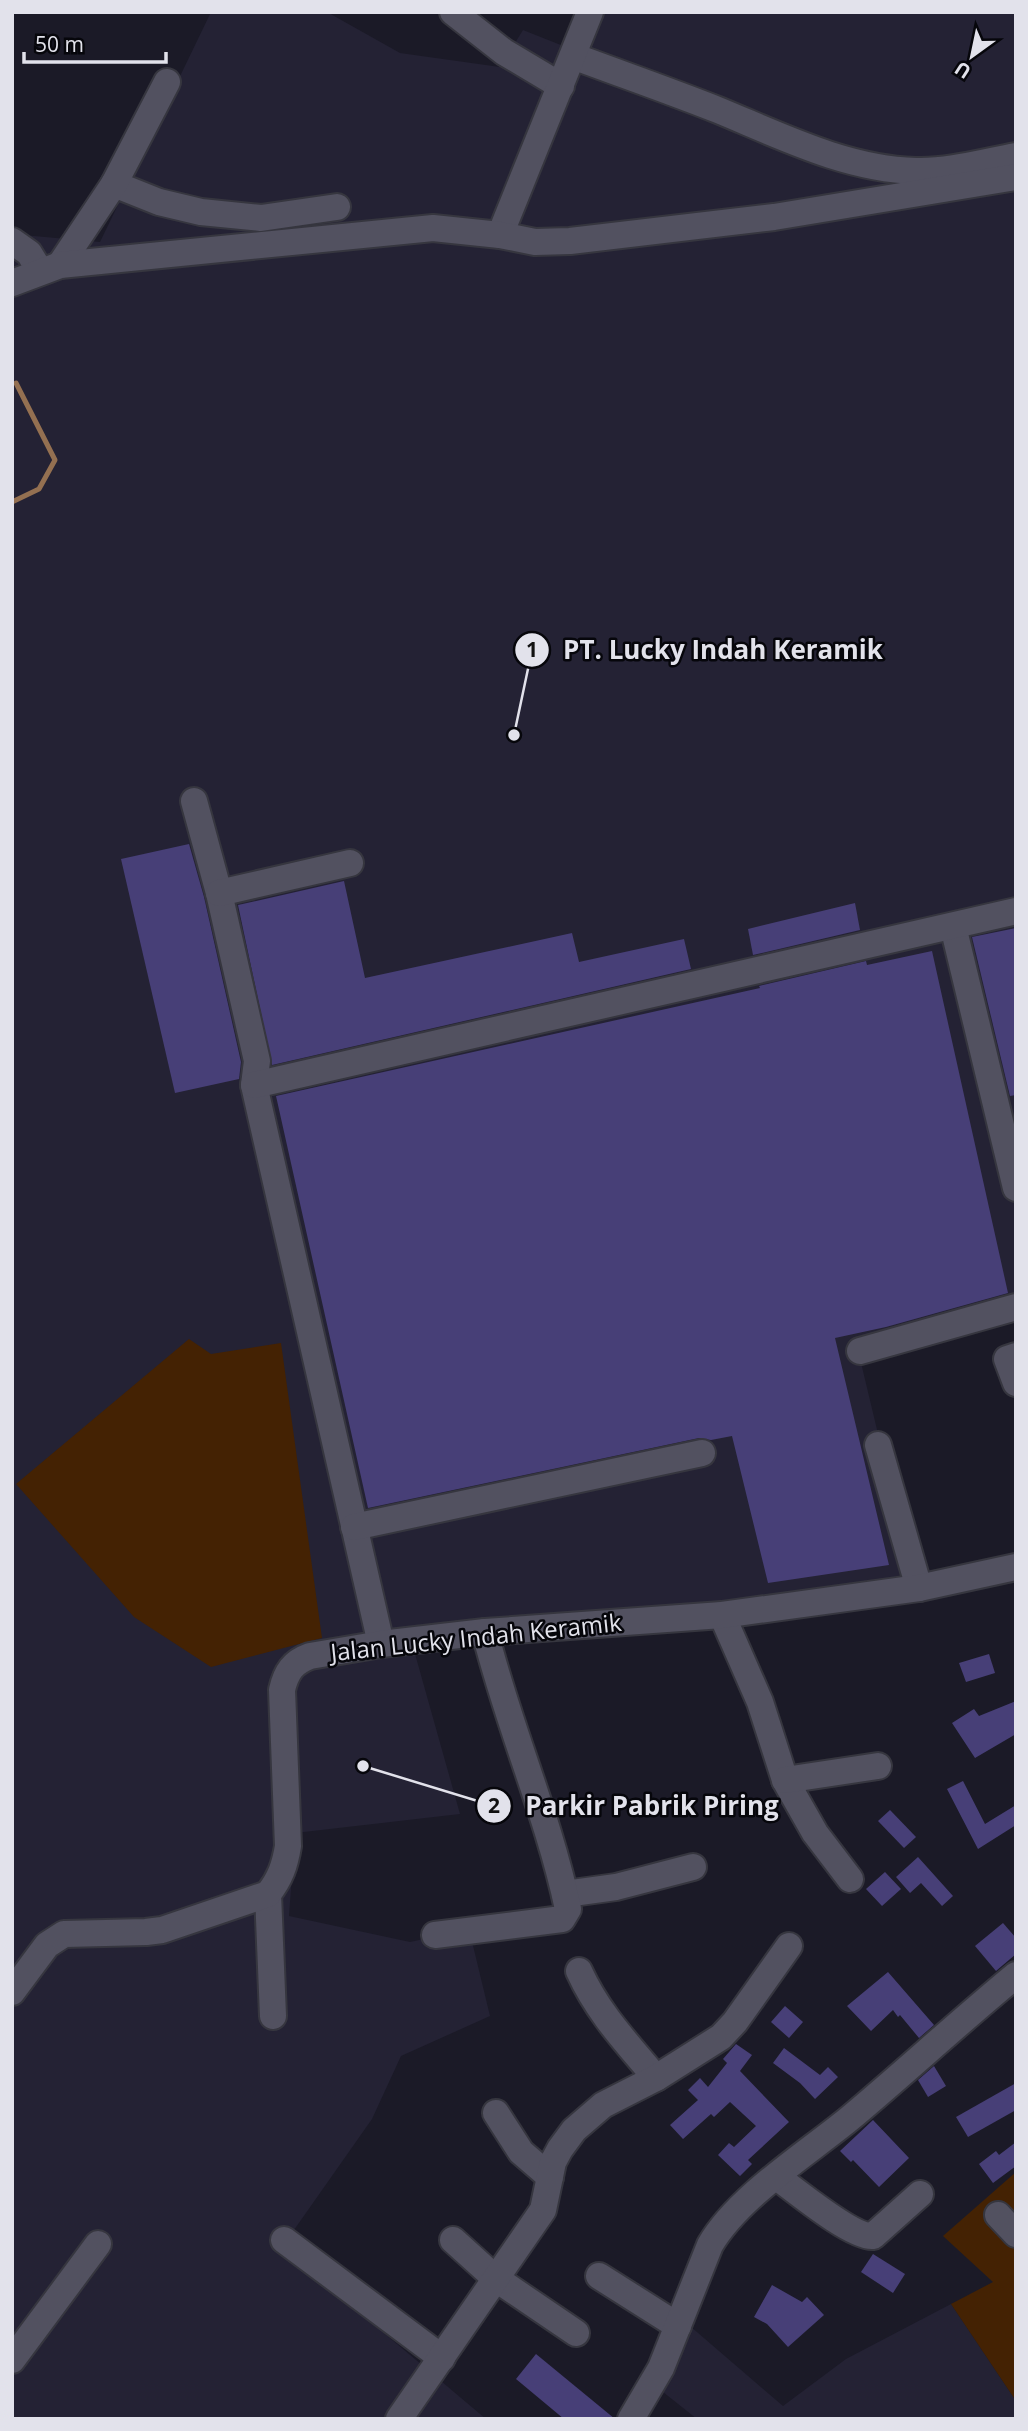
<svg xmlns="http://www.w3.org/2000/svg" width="1028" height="2431" viewBox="0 0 1028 2431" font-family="'Open Sans',sans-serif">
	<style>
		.built { fill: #242234 }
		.green { fill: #442203 }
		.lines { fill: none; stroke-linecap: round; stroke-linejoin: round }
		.stream { stroke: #947051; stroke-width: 5 }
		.building { fill: #473f77 }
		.minor-casing { stroke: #36363f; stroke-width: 30 }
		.minor { stroke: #525160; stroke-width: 26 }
		.labels { text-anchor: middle; stroke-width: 5; stroke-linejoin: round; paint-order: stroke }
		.street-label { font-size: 24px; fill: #e2e2eb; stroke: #06060b }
		.leader { fill: none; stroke: #e2e2eb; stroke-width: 2.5 }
		.callout-dot { fill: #e2e2eb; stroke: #06060b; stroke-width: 2.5 }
		.mark-label { font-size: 21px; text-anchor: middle; font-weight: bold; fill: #111 }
		.callout-label { font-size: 26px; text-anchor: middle; font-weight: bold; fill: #e2e2eb; stroke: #06060b; stroke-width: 5; stroke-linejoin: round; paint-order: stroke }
	</style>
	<rect width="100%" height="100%" fill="#1b1a27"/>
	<!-- built -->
	<g class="built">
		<polygon points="211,12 327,12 400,53 500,67 523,30 586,55 604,12 1016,12 1016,1303 857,1346 914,1584 410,1636 460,1814 295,1833 289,1916 410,1942 469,1929 490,2016 401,2056 372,2119 282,2247 486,2419 12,2419 12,234 100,242"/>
		<polygon points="951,2304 1016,2401 1016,2419 697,2419 663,2392 683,2320 783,2406 846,2359"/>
	</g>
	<!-- green -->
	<g class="green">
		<polygon points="189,1339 211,1354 281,1343 322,1638 211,1667 134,1617 16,1484"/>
		<polygon points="1016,2172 1016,2401 951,2304 993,2282 943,2236"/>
	</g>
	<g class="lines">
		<!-- stream -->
		<polyline class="stream" points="12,502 39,489 55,460 16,383"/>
	</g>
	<!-- building -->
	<g class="building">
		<polygon points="189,844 204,897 241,1062 239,1079 175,1093 121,859"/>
		<polygon points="344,881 365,978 572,933 579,962 684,939 691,969 272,1065 238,905"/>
		<polygon points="855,903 860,930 753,955 748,929"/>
		<polygon points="1016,928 1016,1095 1010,1096 972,937"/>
		<polygon points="932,951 1008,1293 886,1327 835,1338 889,1565 768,1583 732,1436 711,1440 699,1438 368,1508 276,1096 760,988 759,986 866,961 867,965"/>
		<polygon points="989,1654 995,1673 966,1682 959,1663"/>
		<polygon points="1016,1701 1016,1734 975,1758 952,1723 974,1709 979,1716"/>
		<polygon points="963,1781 985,1824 1016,1805 1016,1825 978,1849 947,1789"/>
		<polygon points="890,1810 916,1837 904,1848 878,1821"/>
		<polygon points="918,1857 953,1896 942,1906 921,1883 910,1893 896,1877"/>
		<polygon points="885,1872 901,1889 882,1906 866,1889"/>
		<polygon points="1003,1923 1016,1938 1016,1954 996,1971 975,1946"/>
		<polygon points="888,1972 934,2025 919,2038 900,2015 898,2017 893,2010 871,2031 847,2006"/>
		<polygon points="785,2006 803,2022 789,2038 771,2022"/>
		<polygon points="736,2044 752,2055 740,2071 789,2122 748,2160 752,2164 740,2176 718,2155 729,2143 734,2147 756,2126 730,2102 714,2117 711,2114 683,2139 670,2125 698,2100 688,2090 700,2078 708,2087 727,2063 723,2059"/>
		<polygon points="784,2048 820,2075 828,2067 838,2077 815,2099 800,2083 773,2063"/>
		<polygon points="934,2066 946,2086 928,2097 918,2080"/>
		<polygon points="1016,2083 1016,2110 968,2137 956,2117"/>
		<polygon points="873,2120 909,2158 879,2187 853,2160 851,2162 840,2151"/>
		<polygon points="1016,2142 1016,2166 993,2183 979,2164 996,2151 999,2155"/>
		<polygon points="873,2254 905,2274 893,2293 861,2272"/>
		<polygon points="772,2285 802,2302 807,2297 824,2315 788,2347 767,2324 754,2317"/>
		<polygon points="536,2354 615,2419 564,2419 516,2379"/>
	</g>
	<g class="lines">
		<!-- minor casing -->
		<g class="minor-casing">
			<g id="minor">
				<polyline points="453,12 504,52 561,86"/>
				<path d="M573,56C621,74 670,91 718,110C781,136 846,169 916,171C948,172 984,162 1016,156"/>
				<polyline points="114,184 159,202 201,212 261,218 337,207"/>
				<polyline points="500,235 590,12"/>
				<polyline points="12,241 29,253 40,271"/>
				<polyline points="60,265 114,184 167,82"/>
				<polyline points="12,283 60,265 433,228 500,235 535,242 570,241 774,217 1016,177"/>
				<polyline points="194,801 219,893 257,1061 254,1085 381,1644"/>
				<polyline points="219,893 350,863"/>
				<polyline points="953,926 1016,1188"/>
				<polyline points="254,1085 1016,911"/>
				<polyline points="860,1351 1016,1307"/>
				<polyline points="1016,1356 1007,1359 1016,1383"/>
				<polyline points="878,1445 919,1588"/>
				<polyline points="354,1527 702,1453"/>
				<polyline points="722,1615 760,1702 785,1780 815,1833 850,1879"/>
				<polyline points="785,1780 878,1766"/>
				<polyline points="268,1894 273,2016"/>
				<polyline points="565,1894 616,1887 693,1867"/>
				<path d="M435,1935L562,1919L568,1909C548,1814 508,1726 485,1632"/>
				<path d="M579,1971C598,2013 626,2042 656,2078"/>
				<path d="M12,1992L47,1945L64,1934L146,1932L162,1930L268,1894C280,1879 285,1865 288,1846L282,1690C286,1672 293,1662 310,1656L381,1644L485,1632L722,1615L919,1588L1016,1567"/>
				<polyline points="496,2113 521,2152 550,2177"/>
				<path d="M777,2177C796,2191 853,2238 873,2236L920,2194"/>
				<polyline points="998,2215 1016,2234"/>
				<polyline points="284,2240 442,2358"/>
				<polyline points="453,2240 495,2278 576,2333"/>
				<polyline points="599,2276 678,2326"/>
				<polyline points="12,2360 98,2244"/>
				<polyline points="399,2419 543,2210 553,2162 560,2149 574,2130 603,2105 656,2078 721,2037 735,2022 789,1946"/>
				<path d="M631,2419L661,2368L710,2245C738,2197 805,2155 849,2119C905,2072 959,2022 1016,1975"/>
			</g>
		</g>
		<!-- minor -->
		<use href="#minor" class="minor"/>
	</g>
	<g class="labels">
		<!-- street labels -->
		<g class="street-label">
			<text transform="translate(476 1638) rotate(-6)" y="8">Jalan Lucky Indah Keramik</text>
		</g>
	</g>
	<!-- callouts -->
	<path class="leader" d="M514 735L532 650M363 1766L494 1806"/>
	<g class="callout-dot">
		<circle cx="514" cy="735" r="7"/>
		<circle cx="363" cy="1766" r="7"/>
		<circle cx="532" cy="650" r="18"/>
		<circle cx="494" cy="1806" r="18"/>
	</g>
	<g class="mark-label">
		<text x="532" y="657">1</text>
		<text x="494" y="1813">2</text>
	</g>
	<g class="callout-label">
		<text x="723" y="659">PT. Lucky Indah Keramik</text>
		<text x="652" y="1815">Parkir Pabrik Piring</text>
	</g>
	<!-- border -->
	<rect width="1028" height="2431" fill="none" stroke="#e2e2eb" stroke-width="28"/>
	<!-- north arrow -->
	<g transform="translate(972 56) rotate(213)" stroke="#06060b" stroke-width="5" paint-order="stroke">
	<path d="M0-5L12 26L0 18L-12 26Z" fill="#e2e2eb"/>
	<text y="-10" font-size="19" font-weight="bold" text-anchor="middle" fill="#e2e2eb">U</text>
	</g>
	<!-- scale -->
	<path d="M24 52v10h142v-10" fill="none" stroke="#e2e2eb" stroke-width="3.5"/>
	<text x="35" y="52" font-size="21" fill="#e2e2eb" stroke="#06060b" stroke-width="5" paint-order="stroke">50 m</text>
</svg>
